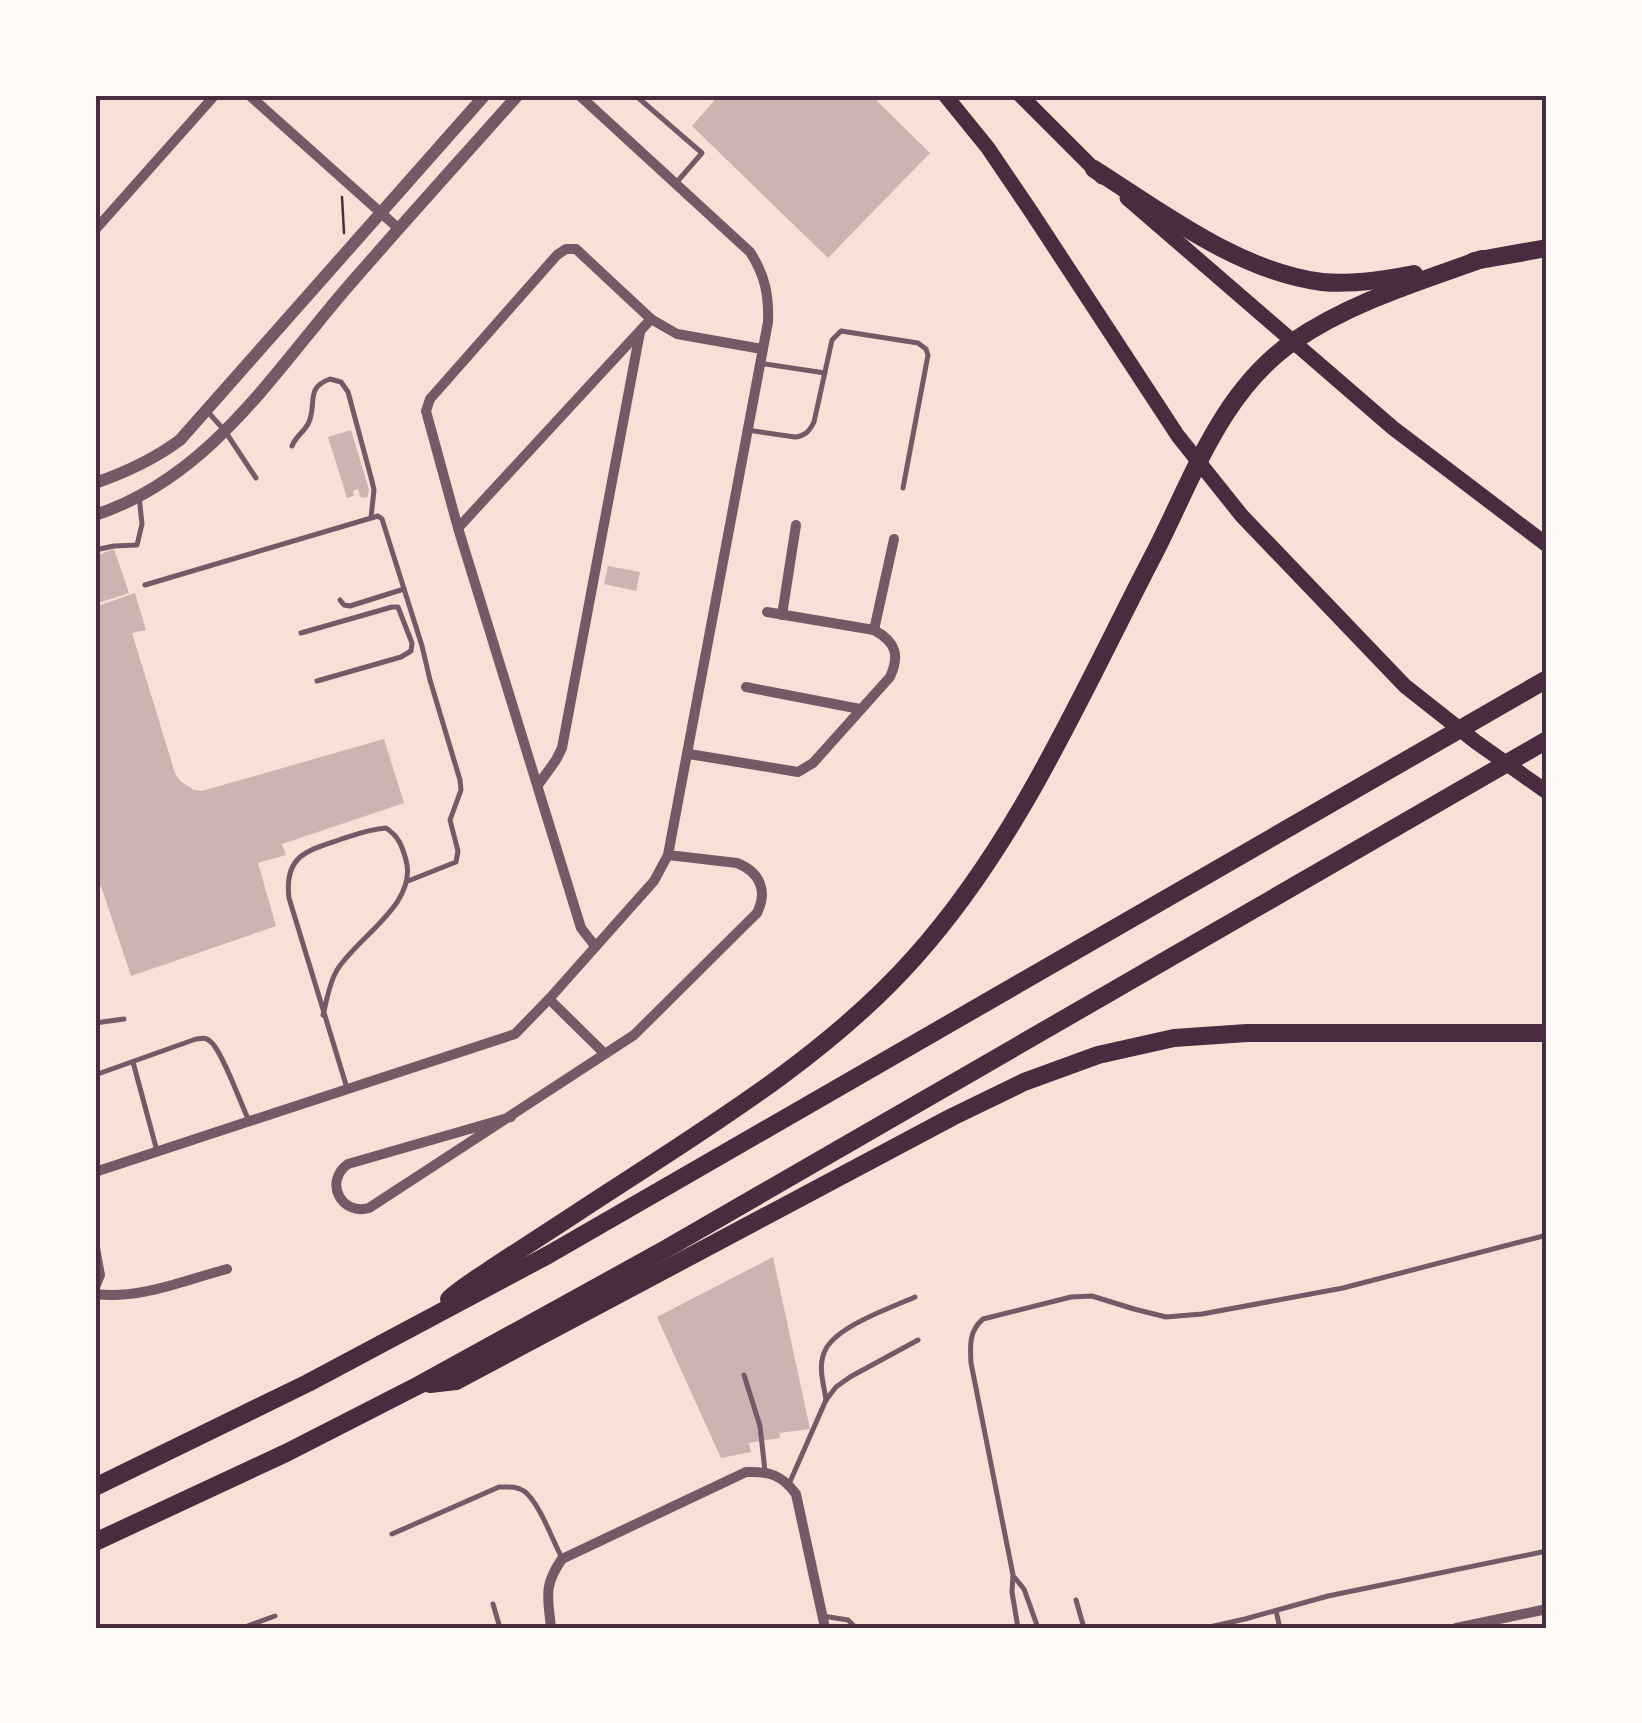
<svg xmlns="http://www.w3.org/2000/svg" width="1642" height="1723" viewBox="0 0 1642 1723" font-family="Manrope,sans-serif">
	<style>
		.building { fill: #ccb4b1 }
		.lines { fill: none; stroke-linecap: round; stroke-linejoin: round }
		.path { stroke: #4a2c40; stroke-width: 2.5 }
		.service { stroke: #755966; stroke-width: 5 }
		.minor { stroke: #755966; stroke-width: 10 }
		.tertiary { stroke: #755966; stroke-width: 12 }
		.primary { stroke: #4a2c40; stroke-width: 15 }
		.motorway { stroke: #4a2c40; stroke-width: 18 }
		.neatline { fill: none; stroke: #4a2c40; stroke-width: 4 }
	</style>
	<rect width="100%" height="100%" fill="#f7e1d7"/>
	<!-- building -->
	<g class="building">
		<polygon points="719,95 871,95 930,153 828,258 692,126"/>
		<polygon points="351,430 369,490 367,498 360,497 358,489 353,491 354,496 347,498 328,437"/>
		<polygon points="114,549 129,593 98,603 95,594 95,556"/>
		<polygon points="608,566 640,572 636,591 604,584"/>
		<polygon points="135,593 146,630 132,633 175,773 180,781 194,790 202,791 384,739 404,803 282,844 286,855 258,863 276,926 131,976 101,886 95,887 95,607"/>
		<polygon points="773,1257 810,1429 779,1433 780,1438 749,1443 751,1452 721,1458 657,1317"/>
	</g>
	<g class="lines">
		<!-- path -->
		<polyline class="path" points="342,197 344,233"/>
		<!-- service -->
		<g class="service">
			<polyline points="635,95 702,153 676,183"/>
			<polyline points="759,363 825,373"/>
			<polyline points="207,411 225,431 256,478"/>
			<path d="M747,430L795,437C806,436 810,430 814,422L832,340L841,331L918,343L926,349L928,355L903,488"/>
			<path d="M292,446C296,436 303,433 308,424C318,405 304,388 330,379L341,382L348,392L372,481L374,490L371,518"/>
			<polyline points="95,550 114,546 137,545 142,524 139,496"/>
			<polyline points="145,585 378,516 382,519 422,646 430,680 460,780 461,790 450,820 458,851 456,862 408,881"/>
			<polyline points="340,600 344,605 350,606 404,589"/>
			<polyline points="301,633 392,607 398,607 412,643 411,651 401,657 317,681"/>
			<path d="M323,1015C327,1000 329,983 337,970C358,936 418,904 406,860C402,845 398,836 386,828C369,829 354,835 339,840C305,851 284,857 289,898L347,1088"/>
			<polyline points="95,1023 124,1019"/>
			<polyline points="133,1062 157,1151"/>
			<path d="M95,1075L196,1039C204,1038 206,1037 212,1043C223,1054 241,1104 249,1121"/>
			<polyline points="744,1375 760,1426 765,1471"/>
			<path d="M826,1400C824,1385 818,1368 824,1353C833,1327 891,1308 915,1297"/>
			<polyline points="789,1484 826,1400 836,1387 850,1377 918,1340"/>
			<path d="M392,1534L499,1487C508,1487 516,1486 524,1491C539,1502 552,1539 561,1556"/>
			<polyline points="1015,1578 1024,1589 1038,1628"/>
			<polyline points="1076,1600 1084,1628"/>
			<polyline points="493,1604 500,1628"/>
			<polyline points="1276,1611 1280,1628"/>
			<polyline points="823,1616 848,1620 856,1628"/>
			<polyline points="242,1628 275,1616"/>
			<path d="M1018,1628L1012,1592L1013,1575L971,1363C970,1345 969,1331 983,1319L1071,1297L1092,1296L1134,1309L1166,1317L1202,1314L1343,1288L1547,1235"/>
			<polyline points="1205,1628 1245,1619 1328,1596 1547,1551"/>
		</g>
		<!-- minor -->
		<g class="minor">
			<polyline points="249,95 399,229"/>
			<polyline points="95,230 215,95"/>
			<polyline points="458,528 651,319 677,334 762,349"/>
			<polyline points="782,615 796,525"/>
			<polyline points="874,630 894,539"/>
			<polyline points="746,687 860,709"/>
			<path d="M689,754L798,772L813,763L890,677C900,655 896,642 874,630L767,612"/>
			<polyline points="538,785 556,760 562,748 640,332"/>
			<polyline points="595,946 581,928 458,528 426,411 430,399 557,255 566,249 576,249 651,319"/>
			<polyline points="549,999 605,1054"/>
			<path d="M511,1117L348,1164C323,1182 342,1216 369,1208L634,1035L757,913C768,891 760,872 737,863L668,855"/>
			<path d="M95,1172L515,1034L549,999L654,881L668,855L768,322C769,295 765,275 750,252L579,95"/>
			<polyline points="95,1248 100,1275 95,1287"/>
			<path d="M95,1294C139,1300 185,1280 227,1269"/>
			<path d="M551,1628C548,1597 543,1586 562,1559L746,1472C769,1471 782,1475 796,1494L825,1628"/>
			<polyline points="1456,1628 1547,1609"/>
		</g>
		<!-- tertiary -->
		<g class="tertiary">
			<path d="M95,483C127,472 153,460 180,440L485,95"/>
			<path d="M95,515C211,477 275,370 351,283C406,220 462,158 518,95"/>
		</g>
		<!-- primary -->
		<g class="primary">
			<polyline points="945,95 988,148 1030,210 1178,436 1242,516 1405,686 1476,742 1547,792"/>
			<polyline points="1020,95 1102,177"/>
			<polyline points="1127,198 1393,428 1547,545"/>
		</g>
		<!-- motorway -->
		<g class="motorway">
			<path d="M1094,169C1162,212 1240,272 1322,282C1352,285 1384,280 1414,274"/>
			<polyline points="1474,261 1547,248"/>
			<path d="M449,1299C462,1287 478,1278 492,1268C518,1251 543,1235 569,1218C685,1141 821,1063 914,958C1019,841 1082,692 1154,554C1193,478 1221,391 1294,341C1351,302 1418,282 1482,259"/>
			<polyline points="430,1384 456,1381 952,1117 1024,1082 1098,1055 1174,1038 1247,1033 1547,1033"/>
			<polyline points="95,1487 308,1383 548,1255 1547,679"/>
			<polyline points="95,1542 286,1453 419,1385 664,1250 1547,740"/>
		</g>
	</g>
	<!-- border -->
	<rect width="1642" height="1723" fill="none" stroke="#fffaf5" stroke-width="195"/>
	<rect x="98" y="98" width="1446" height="1528" class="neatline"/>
</svg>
